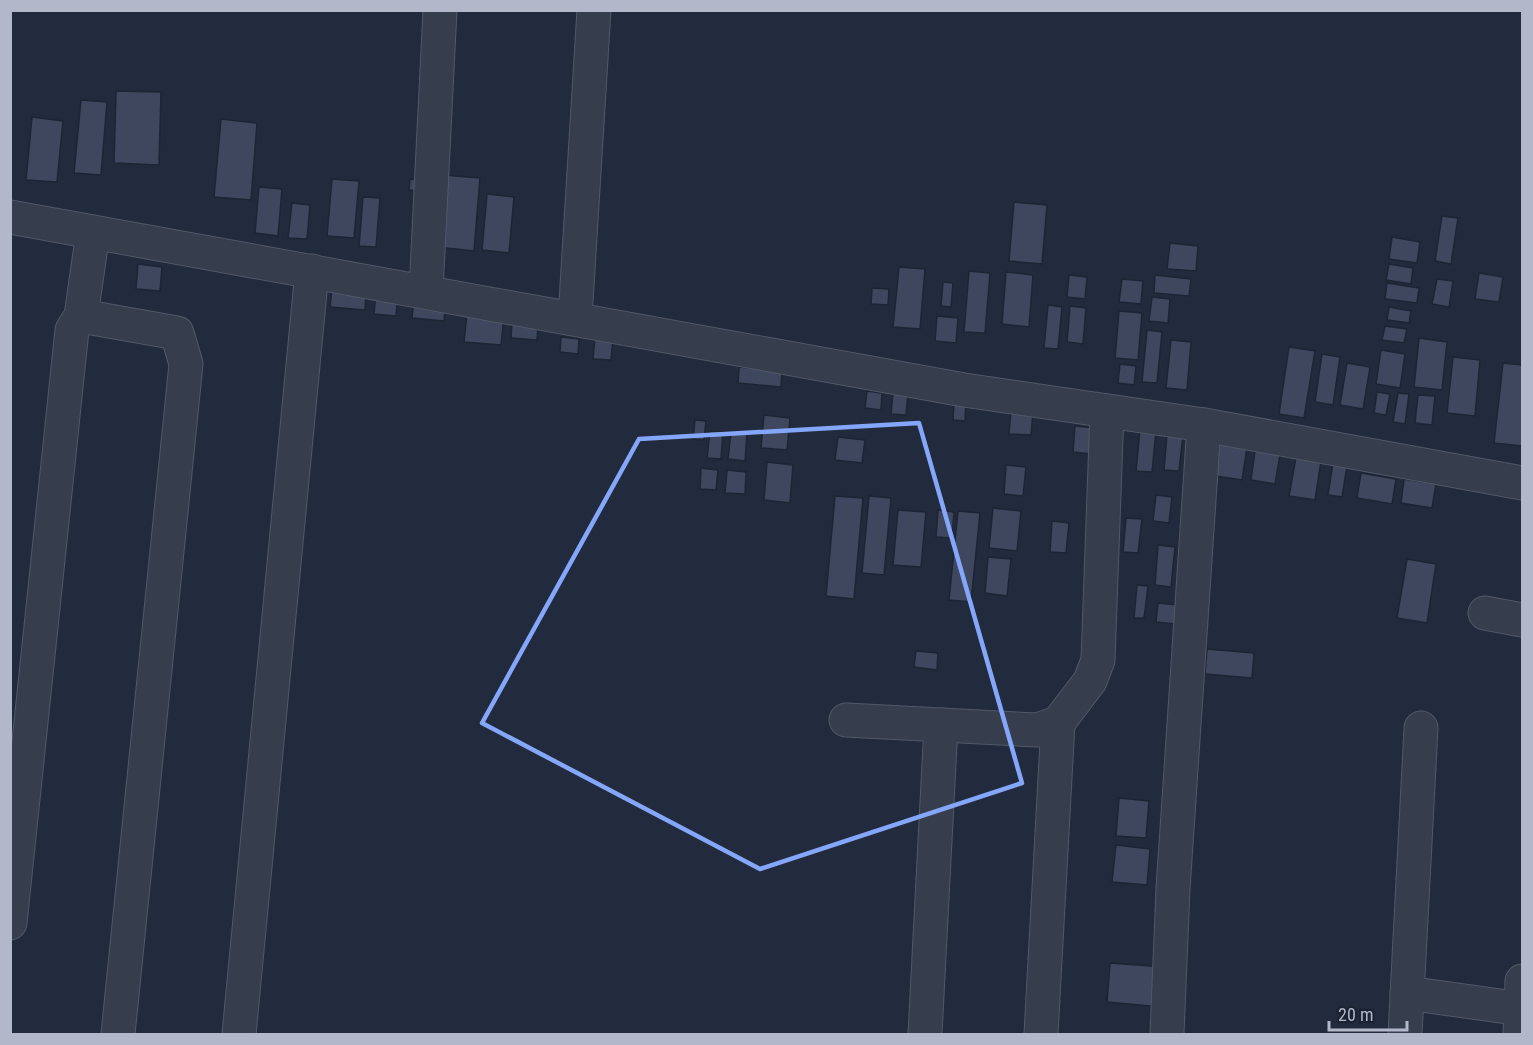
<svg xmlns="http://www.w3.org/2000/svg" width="1533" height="1045" viewBox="0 0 1533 1045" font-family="'Roboto Condensed',sans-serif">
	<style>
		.building { fill: #3e475d; stroke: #1d2434; stroke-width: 1.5 }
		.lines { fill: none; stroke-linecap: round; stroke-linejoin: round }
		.minor-casing { stroke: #515868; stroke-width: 35 }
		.minor { stroke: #363d4d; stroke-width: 33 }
		.marked { fill: none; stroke: #84a6fb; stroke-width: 4.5; stroke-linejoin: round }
	</style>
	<rect width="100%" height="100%" fill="#222b3d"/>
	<!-- building -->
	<g class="building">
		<polygon points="116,91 161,92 159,165 114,163"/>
		<polygon points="81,100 107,102 101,175 74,173"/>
		<polygon points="32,117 63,121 57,182 26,180"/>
		<polygon points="221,119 257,123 251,200 214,197"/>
		<polygon points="443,175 480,178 474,251 437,247"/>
		<polygon points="332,179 359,181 354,238 327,236"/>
		<polygon points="410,179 419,180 418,191 409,190"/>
		<polygon points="259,187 282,189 278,236 255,233"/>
		<polygon points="487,194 514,197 509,253 482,250"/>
		<polygon points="363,197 380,198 376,247 359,246"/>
		<polygon points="1014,202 1047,205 1042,264 1009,261"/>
		<polygon points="292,203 310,205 307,239 288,238"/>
		<polygon points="1442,216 1458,218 1451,264 1435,261"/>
		<polygon points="1392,237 1420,242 1417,263 1389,259"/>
		<polygon points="1170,243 1198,246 1196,271 1167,269"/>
		<polygon points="138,264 162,267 160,291 136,289"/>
		<polygon points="1389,264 1413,268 1411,284 1386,280"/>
		<polygon points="899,267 925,269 920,329 893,327"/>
		<polygon points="969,271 990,273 985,333 964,332"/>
		<polygon points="1006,272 1033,275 1029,327 1002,324"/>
		<polygon points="1479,273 1503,277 1499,302 1475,299"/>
		<polygon points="1069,275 1087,277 1085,299 1067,297"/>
		<polygon points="1155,275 1191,279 1189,296 1154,293"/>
		<polygon points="1122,279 1143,281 1141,304 1119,302"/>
		<polygon points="1437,279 1453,281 1449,307 1432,304"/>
		<polygon points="943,282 953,283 951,307 941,306"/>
		<polygon points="1387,283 1419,288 1417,303 1385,299"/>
		<polygon points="872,288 889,289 888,305 871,304"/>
		<polygon points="332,289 366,292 365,310 330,307"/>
		<polygon points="376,293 398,295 396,316 374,314"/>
		<polygon points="414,297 446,300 444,321 412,318"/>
		<polygon points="1152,297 1170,299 1168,323 1149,321"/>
		<polygon points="1048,305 1062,307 1058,349 1044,348"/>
		<polygon points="1070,306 1086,308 1083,344 1067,342"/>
		<polygon points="1389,307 1411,311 1409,323 1387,320"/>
		<polygon points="1119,311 1142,313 1138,360 1115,358"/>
		<polygon points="467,313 504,316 501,345 464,342"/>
		<polygon points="937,316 958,318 956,343 935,341"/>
		<polygon points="512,320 538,323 537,340 511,338"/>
		<polygon points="1385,326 1407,329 1404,343 1382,340"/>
		<polygon points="1147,330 1162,332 1157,383 1142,382"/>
		<polygon points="561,337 579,339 578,354 560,352"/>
		<polygon points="595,337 613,339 611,360 593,359"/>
		<polygon points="1419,338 1447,342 1442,390 1414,387"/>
		<polygon points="1171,340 1191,342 1187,390 1166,388"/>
		<polygon points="1289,347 1315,351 1304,418 1279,414"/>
		<polygon points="1381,350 1405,354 1400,388 1376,384"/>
		<polygon points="1322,354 1340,357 1333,405 1315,402"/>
		<polygon points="1453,357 1480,360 1475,416 1447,413"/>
		<polygon points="1347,363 1370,367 1363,409 1340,405"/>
		<polygon points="1503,363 1522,365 1522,446 1494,443"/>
		<polygon points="1120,364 1136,366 1134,385 1118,383"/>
		<polygon points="739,367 782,371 781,387 738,383"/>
		<polygon points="867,391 882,393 881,410 865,408"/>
		<polygon points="893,392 908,393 906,415 891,414"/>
		<polygon points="1377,392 1390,394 1386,415 1374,413"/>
		<polygon points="1398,393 1409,394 1405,424 1393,422"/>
		<polygon points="1418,395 1435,396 1432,425 1415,423"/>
		<polygon points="954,400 966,401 965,421 953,420"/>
		<polygon points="1011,410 1033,412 1031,435 1009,434"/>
		<polygon points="764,415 790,418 787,450 761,448"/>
		<polygon points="695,420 706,421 704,440 693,439"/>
		<polygon points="1075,426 1096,428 1093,454 1073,452"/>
		<polygon points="1140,429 1156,431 1152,472 1136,471"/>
		<polygon points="710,431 723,432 721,459 707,458"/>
		<polygon points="731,432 747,434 745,461 728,459"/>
		<polygon points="1167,434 1183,435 1179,471 1164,470"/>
		<polygon points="838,437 865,440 862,463 835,460"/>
		<polygon points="1220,443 1247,447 1242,480 1215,476"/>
		<polygon points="1255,451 1280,455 1275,484 1251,480"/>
		<polygon points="1296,457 1321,461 1315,500 1289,496"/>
		<polygon points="767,462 793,465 790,503 764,500"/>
		<polygon points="1333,463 1347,466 1342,497 1328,495"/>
		<polygon points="1006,465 1026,467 1023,496 1004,494"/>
		<polygon points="701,468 718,470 716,490 700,489"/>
		<polygon points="727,470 746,472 745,494 725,493"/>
		<polygon points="1361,473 1396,479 1392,504 1357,498"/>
		<polygon points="1404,479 1436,484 1432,508 1401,503"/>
		<polygon points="1156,495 1172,497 1169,523 1153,521"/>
		<polygon points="835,496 863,498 854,599 826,596"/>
		<polygon points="869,496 891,498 884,575 862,573"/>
		<polygon points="993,508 1021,511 1017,551 989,548"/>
		<polygon points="898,510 926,512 921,567 893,565"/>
		<polygon points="938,510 954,512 952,538 936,537"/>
		<polygon points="958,511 980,513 971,602 949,600"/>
		<polygon points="1126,518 1142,519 1138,553 1123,552"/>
		<polygon points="1052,521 1069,523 1066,553 1050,552"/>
		<polygon points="1158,545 1175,547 1171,587 1155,585"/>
		<polygon points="988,557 1011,559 1007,596 985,593"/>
		<polygon points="1407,559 1436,564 1427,623 1397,618"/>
		<polygon points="1137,585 1148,586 1144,618 1134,618"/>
		<polygon points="1158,603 1178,605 1176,624 1156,622"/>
		<polygon points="1207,649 1254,653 1252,678 1205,674"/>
		<polygon points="916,651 938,653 937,670 914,667"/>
		<polygon points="1119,798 1149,801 1146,838 1116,836"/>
		<polygon points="1116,845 1150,849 1147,885 1112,882"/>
		<polygon points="1110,963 1164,967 1161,1007 1107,1002"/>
	</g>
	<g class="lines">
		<!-- minor casing -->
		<g class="minor-casing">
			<g id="minor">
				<polyline points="10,217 964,390 1204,425 1522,483"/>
				<polyline points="426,291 440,10"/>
				<polyline points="81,316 177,333 186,364 118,1034"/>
				<polyline points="575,318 594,10"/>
				<polyline points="1485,613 1522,620"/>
				<polyline points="846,720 1037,730 1058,723 1090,681 1098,660 1107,411"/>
				<polyline points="10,923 72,330 81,316 93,232"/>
				<polyline points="1407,993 1522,1009"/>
				<polyline points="239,1034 312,271"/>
				<polyline points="925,1034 941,725"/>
				<polyline points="1041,1034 1058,723"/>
				<polyline points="1167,1034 1173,889 1204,425"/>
				<polyline points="1405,1034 1421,728"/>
				<polyline points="1520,1034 1522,981"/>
			</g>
		</g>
		<!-- minor -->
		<use href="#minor" class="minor"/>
	</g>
	<!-- marked area -->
	<path class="marked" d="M919,423L1022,783L760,869L482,723L639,439Z"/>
	<!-- border -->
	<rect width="1533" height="1045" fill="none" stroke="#b2b8c9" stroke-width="24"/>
	<!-- scale -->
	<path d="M1329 1021v9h78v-9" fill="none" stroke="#b2b8c9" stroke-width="3"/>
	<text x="1338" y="1021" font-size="18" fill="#b2b8c9" stroke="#1b2232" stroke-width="4.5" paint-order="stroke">20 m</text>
</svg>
